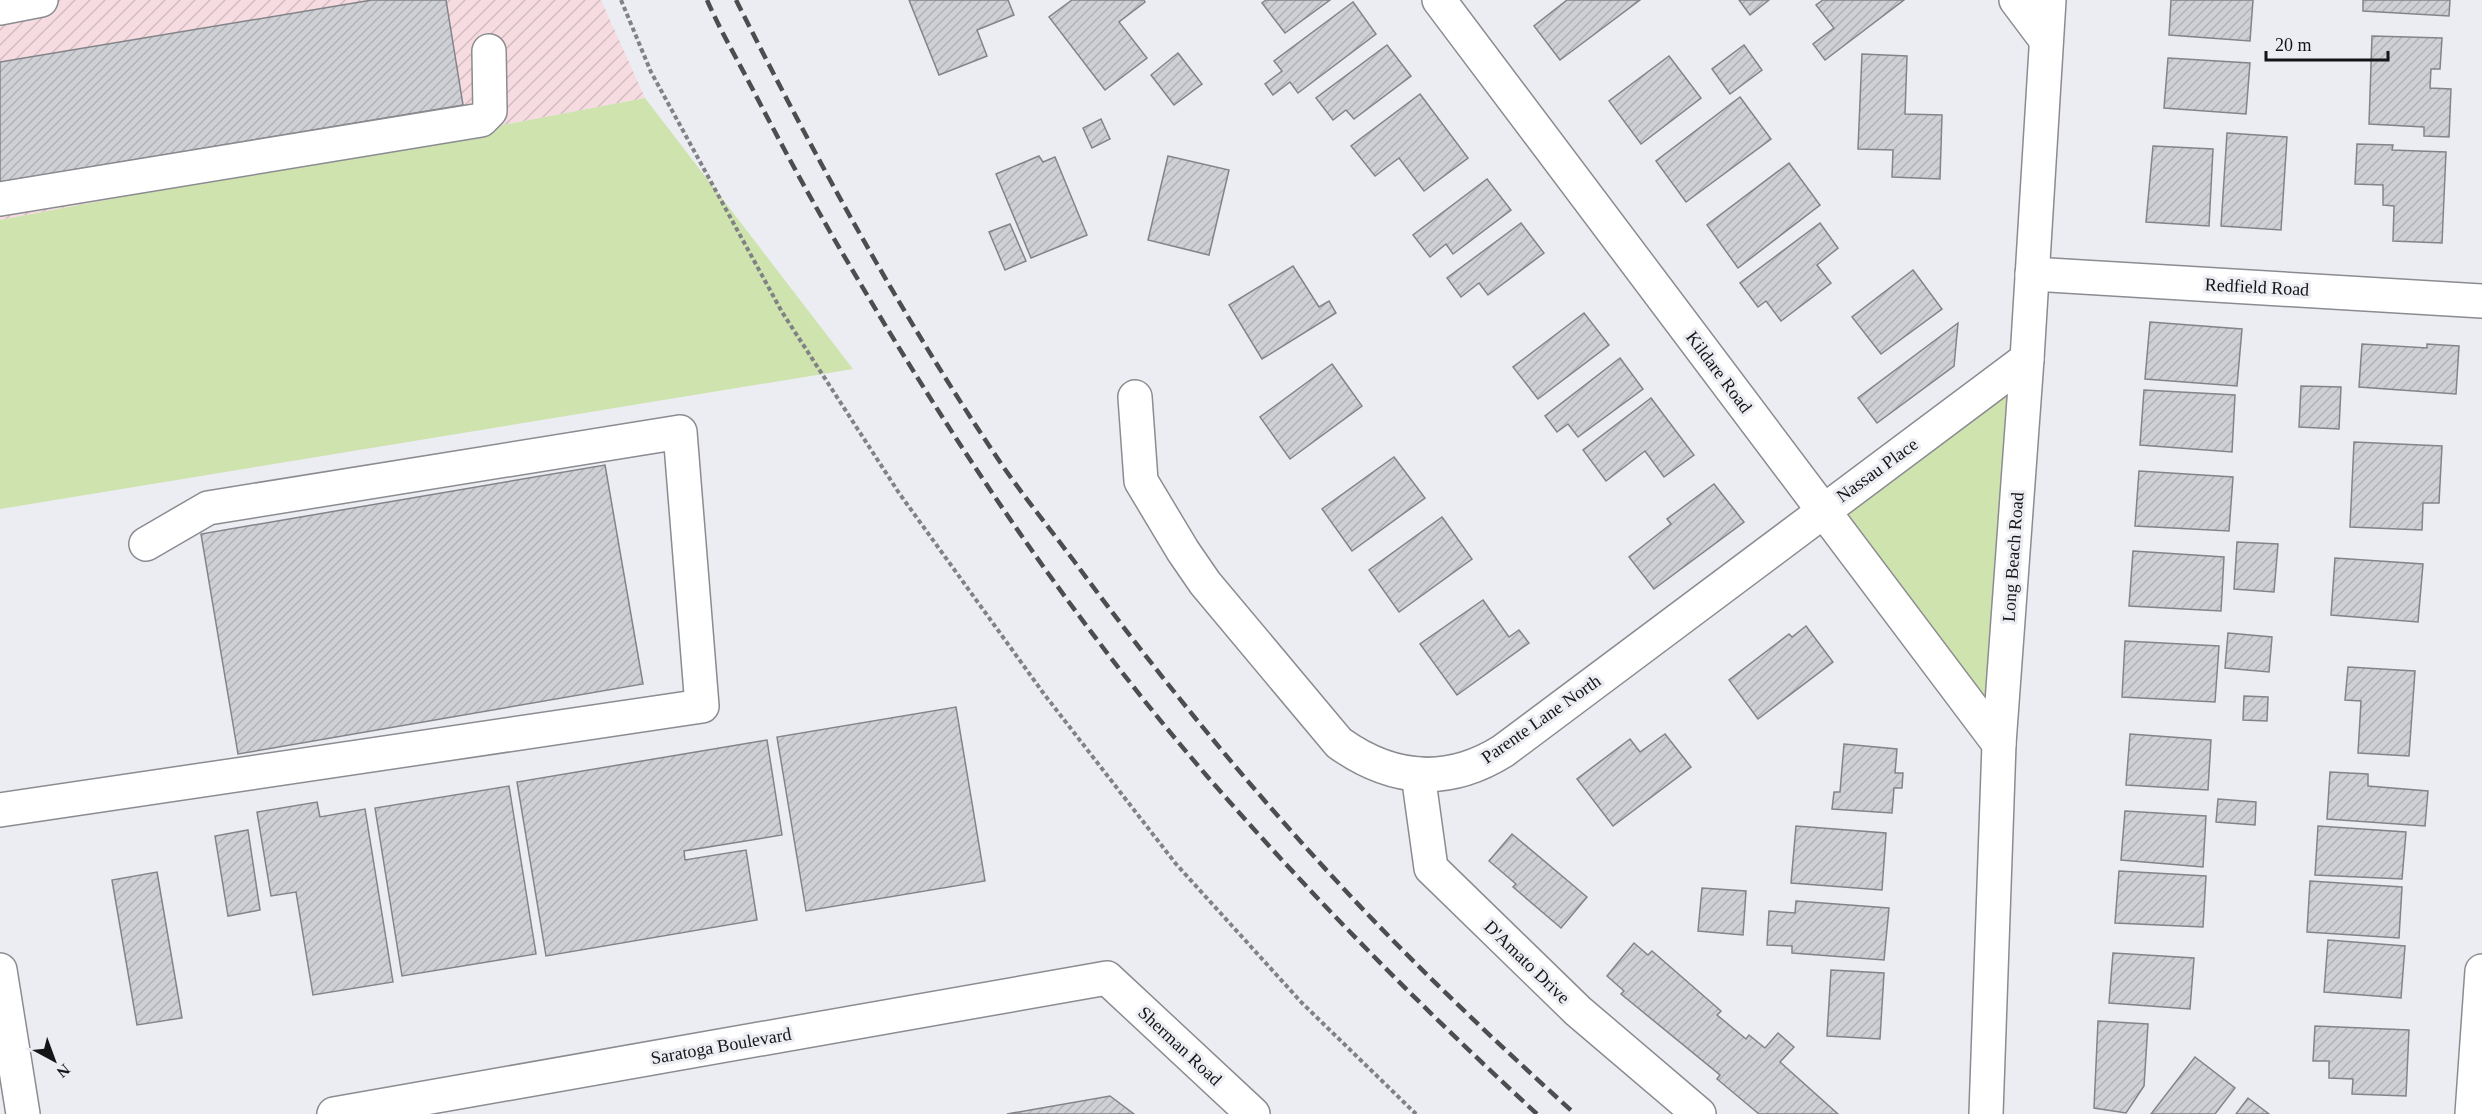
<svg xmlns="http://www.w3.org/2000/svg" width="2482" height="1114" viewBox="0 0 2482 1114" font-family="'Times New Roman',serif">
	<style>
		.industrial { fill: url(#industrial-furrows) }
		.green { fill: #cfe3af }
		.building { fill: url(#building-hatch); stroke: #838489; stroke-width: 1.5 }
		.lines { fill: none; stroke-linecap: round; stroke-linejoin: round }
		.minor-casing { stroke: #8b8c91; stroke-width: 36 }
		.major-casing { stroke: #8b8c91; stroke-width: 36 }
		.path { stroke: #818285; stroke-width: 4; stroke-dasharray: 4.5 3; stroke-linecap: butt }
		.minor { stroke: #fff; stroke-width: 33 }
		.major { stroke: #fff; stroke-width: 33 }
		.rail { stroke: #4c4d4f; stroke-width: 4.5; stroke-dasharray: 12 6; stroke-linecap: butt }
		.labels { text-anchor: middle; stroke-width: 6; stroke-linejoin: round; paint-order: stroke }
		.street-label { font-size: 18px; fill: #141516; stroke: #ecedf2 }
	</style>
	<defs>
		<pattern id="industrial-furrows" width="10" height="10" patternUnits="userSpaceOnUse" patternTransform="scale(1.5)"><rect width="10" height="10" fill="#f6dce1"/><path d="M-1 1l2-2M0 10L10 0M9 11l2-2" fill="none" stroke="#d2bcc0"/></pattern>
		<pattern id="building-hatch" width="6" height="6" patternUnits="userSpaceOnUse" patternTransform="scale(1.5)"><rect width="6" height="6" fill="#cfd0d5"/><path d="M-1 1l2-2M0 6l6-6M5 7l2-2" fill="none" stroke="#b1b2b6"/></pattern>
	</defs>
	<rect width="100%" height="100%" fill="#ecedf2"/>
	<!-- industrial -->
	<polygon class="industrial" points="0,0 601,0 645,98 0,220"/>
	<!-- green -->
	<g class="green">
		<polygon points="645,98 853,369 0,509 0,220"/>
		<polygon points="2016,384 1993,718 1838,513"/>
	</g>
	<!-- building -->
	<g class="building">
		<polygon points="372,0 446,0 463,105 0,182 0,62"/>
		<polygon points="909,0 1008,0 1014,15 977,30 987,56 939,75"/>
		<polygon points="1072,0 1144,0 1145,2 1119,22 1147,58 1105,90 1049,17"/>
		<polygon points="1266,0 1330,0 1285,33 1262,3"/>
		<polygon points="1567,0 1640,0 1560,60 1534,26"/>
		<polygon points="1739,0 1769,0 1750,15"/>
		<polygon points="1823,0 1904,0 1825,60 1813,44 1834,28 1816,5"/>
		<polygon points="2171,0 2253,0 2250,41 2169,35"/>
		<polygon points="2363,0 2450,0 2449,16 2363,11"/>
		<polygon points="1353,2 1376,34 1298,93 1290,82 1273,95 1265,84 1282,71 1274,61"/>
		<polygon points="2372,36 2442,38 2440,69 2431,69 2430,88 2451,89 2449,137 2424,136 2424,127 2369,124"/>
		<polygon points="1387,45 1411,76 1354,119 1346,110 1333,120 1316,98"/>
		<polygon points="1744,45 1762,70 1730,94 1712,69"/>
		<polygon points="1178,53 1202,84 1174,105 1151,75"/>
		<polygon points="1862,54 1907,56 1905,114 1942,115 1940,179 1892,177 1893,150 1858,149"/>
		<polygon points="1669,56 1701,98 1641,144 1609,101"/>
		<polygon points="2168,58 2250,63 2246,114 2164,108"/>
		<polygon points="1420,94 1468,158 1424,191 1399,158 1375,176 1351,146"/>
		<polygon points="1740,97 1771,139 1686,202 1656,161"/>
		<polygon points="1101,119 1110,139 1092,148 1083,128"/>
		<polygon points="2227,133 2287,137 2281,230 2221,226"/>
		<polygon points="2357,144 2393,145 2392,150 2446,152 2442,243 2393,241 2394,206 2383,205 2383,185 2355,184"/>
		<polygon points="2153,146 2213,149 2209,226 2146,222"/>
		<polygon points="1039,156 1043,162 1055,157 1087,235 1031,258 996,174"/>
		<polygon points="1168,156 1229,170 1209,255 1148,240"/>
		<polygon points="1789,163 1820,205 1738,268 1707,225"/>
		<polygon points="1487,179 1511,210 1453,254 1446,244 1430,257 1413,235"/>
		<polygon points="1521,223 1544,253 1488,295 1479,283 1461,297 1447,278"/>
		<polygon points="1820,223 1838,248 1817,265 1831,283 1781,321 1766,301 1758,307 1740,283"/>
		<polygon points="1010,224 1026,261 1005,270 989,232"/>
		<polygon points="1293,266 1319,307 1329,301 1336,313 1262,359 1229,305"/>
		<polygon points="1913,270 1942,309 1881,354 1852,317"/>
		<polygon points="1584,313 1609,345 1538,399 1513,367"/>
		<polygon points="2150,322 2242,329 2237,386 2145,379"/>
		<polygon points="1958,323 1954,366 1877,423 1858,398"/>
		<polygon points="2362,344 2427,348 2427,344 2459,346 2456,394 2359,387"/>
		<polygon points="1620,358 1643,389 1578,437 1568,424 1557,432 1545,416"/>
		<polygon points="1332,364 1362,406 1290,459 1260,417"/>
		<polygon points="2301,386 2341,387 2339,429 2299,427"/>
		<polygon points="2144,390 2235,395 2232,452 2140,445"/>
		<polygon points="1651,398 1694,455 1664,477 1645,451 1606,481 1583,450"/>
		<polygon points="2354,442 2442,446 2439,503 2423,503 2422,530 2350,527"/>
		<polygon points="1394,457 1425,498 1352,551 1322,509"/>
		<polygon points="605,465 643,684 238,754 201,534"/>
		<polygon points="2139,471 2233,477 2229,531 2135,526"/>
		<polygon points="1714,484 1744,522 1654,589 1629,557 1671,524 1667,519"/>
		<polygon points="1442,517 1472,559 1399,612 1369,570"/>
		<polygon points="2237,542 2278,544 2274,592 2234,589"/>
		<polygon points="2133,551 2224,557 2221,611 2129,606"/>
		<polygon points="2335,558 2423,564 2418,622 2331,615"/>
		<polygon points="1483,600 1509,637 1519,630 1529,643 1457,695 1420,644"/>
		<polygon points="1806,626 1833,662 1758,719 1729,680 1789,634 1792,637"/>
		<polygon points="2228,633 2272,637 2269,672 2225,668"/>
		<polygon points="2125,641 2219,646 2215,702 2122,697"/>
		<polygon points="2348,667 2415,671 2409,756 2358,753 2361,701 2345,700"/>
		<polygon points="2244,696 2268,697 2267,721 2243,720"/>
		<polygon points="956,707 985,881 806,911 777,737"/>
		<polygon points="1665,734 1691,767 1613,826 1577,779 1630,739 1640,752"/>
		<polygon points="2130,734 2211,740 2208,790 2126,785"/>
		<polygon points="767,740 782,835 684,851 685,860 746,850 757,920 546,956 517,782"/>
		<polygon points="1844,744 1897,749 1895,773 1903,773 1902,788 1894,788 1892,813 1832,809 1834,792 1840,792"/>
		<polygon points="2330,772 2368,774 2368,786 2428,791 2425,826 2327,819"/>
		<polygon points="509,786 536,954 402,976 375,808"/>
		<polygon points="2218,799 2256,802 2255,825 2216,822"/>
		<polygon points="317,802 320,817 365,809 393,982 313,995 296,892 271,896 257,812"/>
		<polygon points="2125,811 2206,816 2203,867 2121,860"/>
		<polygon points="1796,826 1886,833 1882,890 1791,883"/>
		<polygon points="2318,826 2406,832 2402,879 2315,875"/>
		<polygon points="248,830 260,910 228,916 215,836"/>
		<polygon points="1512,834 1587,897 1561,928 1513,887 1516,884 1489,861"/>
		<polygon points="2119,871 2206,876 2203,927 2115,923"/>
		<polygon points="157,872 182,1018 137,1025 112,880"/>
		<polygon points="2310,881 2402,887 2399,938 2307,932"/>
		<polygon points="1702,888 1746,891 1743,935 1698,931"/>
		<polygon points="1796,901 1889,908 1884,960 1792,953 1792,946 1767,945 1769,911 1795,913"/>
		<polygon points="2328,940 2405,946 2401,998 2324,992"/>
		<polygon points="1634,943 1648,955 1652,951 1721,1011 1717,1015 1746,1039 1749,1035 1765,1048 1778,1033 1794,1047 1780,1062 1838,1114 1759,1114 1717,1079 1720,1075 1621,994 1624,991 1607,976"/>
		<polygon points="2113,953 2194,958 2190,1009 2109,1003"/>
		<polygon points="1831,970 1884,973 1880,1039 1827,1036"/>
		<polygon points="2098,1021 2148,1024 2144,1086 2126,1113 2094,1108"/>
		<polygon points="2315,1026 2409,1030 2406,1096 2352,1094 2353,1079 2329,1078 2329,1061 2313,1061"/>
		<polygon points="2195,1057 2235,1088 2215,1114 2151,1114"/>
		<polygon points="1110,1096 1134,1114 1007,1114"/>
		<polygon points="2248,1098 2269,1114 2236,1114"/>
	</g>
	<g class="lines">
		<!-- minor casing -->
		<g class="minor-casing">
			<g id="minor">
				<polyline points="1439,0 1999,744"/>
				<polyline points="2016,0 2046,40"/>
				<polyline points="0,8 41,0"/>
				<polyline points="0,199 481,120 490,111 489,51"/>
				<polyline points="2032,274 2482,301"/>
				<path d="M1135,397L1141,481L1183,551L1205,583L1339,743C1392,781 1447,786 1503,751L2027,359"/>
				<polyline points="1418,774 1431,868 1578,1011 1699,1114"/>
				<polyline points="0,810 702,706 680,432 208,508 146,544"/>
				<polyline points="334,1114 1107,978 1253,1114"/>
				<polyline points="2472,1114 2482,971"/>
			</g>
		</g>
		<!-- major casing -->
		<g class="major-casing">
			<g id="major">
				<polyline points="0,970 23,1114"/>
				<polyline points="1986,1114 1999,744 2027,359 2049,0"/>
			</g>
		</g>
		<!-- path -->
		<polyline class="path" points="621,0 651,72 782,312 899,493 1044,694 1176,864 1302,1003 1416,1114"/>
		<!-- minor -->
		<use href="#minor" class="minor"/>
		<!-- major -->
		<use href="#major" class="major"/>
		<!-- rail -->
		<g class="rail">
			<path d="M707,0C720,30 737,59 752,88C783,148 815,207 850,266C956,447 1075,624 1213,783C1315,900 1423,1009 1537,1114"/>
			<path d="M736,0C816,159 902,317 1002,465C1025,498 1050,529 1074,561C1157,674 1247,785 1343,888C1416,967 1495,1041 1575,1114"/>
		</g>
	</g>
	<g class="labels">
		<!-- street labels -->
		<g class="street-label">
			<text transform="translate(2257 287) rotate(3)" y="6">Redfield Road</text>
			<text transform="translate(1719 372) rotate(53)" y="6">Kildare Road</text>
			<text transform="translate(1877 470) rotate(-36)" y="6">Nassau Place</text>
			<text transform="translate(2013 557) rotate(-86)" y="6">Long Beach Road</text>
			<text transform="translate(1541 719) rotate(-35)" y="6">Parente Lane North</text>
			<text transform="translate(1527 962) rotate(44)" y="6">D'Amato Drive</text>
			<text transform="translate(721 1046) rotate(-10)" y="6">Saratoga Boulevard</text>
			<text transform="translate(1180 1046) rotate(43)" y="6">Sherman Road</text>
		</g>
	</g>
	<!-- north arrow -->
	<g transform="translate(54 1060) rotate(139)" stroke="#ecedf2" stroke-width="4.5" paint-order="stroke">
	<path d="M0-4.5L10 22L0 15L-10 22Z" fill="#141516"/>
	<text y="-9" font-size="16" font-weight="bold" text-anchor="middle" fill="#141516">N</text>
	</g>
	<!-- scale -->
	<path d="M2266 51v9h122v-9" fill="none" stroke="#141516" stroke-width="3"/>
	<text x="2275" y="51" font-size="18" fill="#141516" stroke="#ecedf2" stroke-width="4.5" paint-order="stroke">20 m</text>
</svg>
